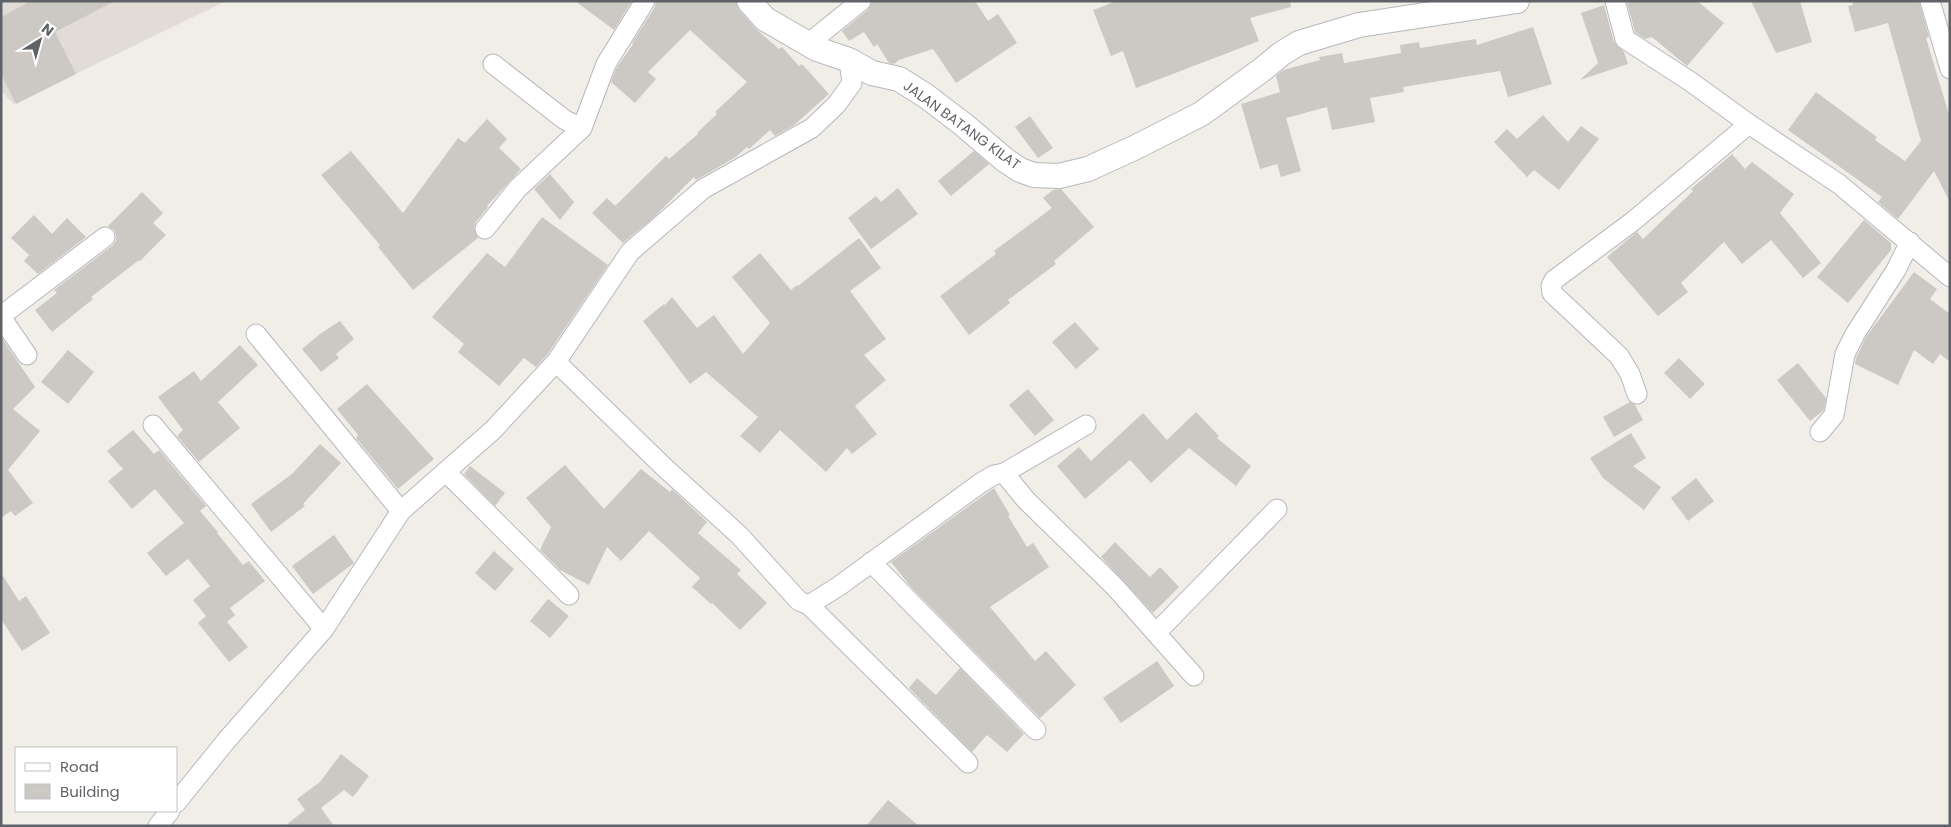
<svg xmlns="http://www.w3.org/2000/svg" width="1951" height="827" viewBox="0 0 1951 827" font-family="Poppins,sans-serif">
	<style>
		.education { fill: #e1ddd6 }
		.building { fill: #ccc9c5 }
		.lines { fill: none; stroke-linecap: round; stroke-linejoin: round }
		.minor-casing { stroke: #b5b8bc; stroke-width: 21 }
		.tertiary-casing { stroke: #b5b8bc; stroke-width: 26 }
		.minor { stroke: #fff; stroke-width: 19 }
		.tertiary { stroke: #fff; stroke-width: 24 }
		.labels { text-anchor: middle; stroke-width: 4; stroke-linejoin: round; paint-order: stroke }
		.street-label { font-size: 14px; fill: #5f6368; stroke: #fff }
	</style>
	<rect width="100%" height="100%" fill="#f1eee8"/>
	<!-- education -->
	<polygon class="education" points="1,1 226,1 14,104 1,91"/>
	<!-- building -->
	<g class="building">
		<polygon points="31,1 115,1 55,32 76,74 16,104 1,74 1,17"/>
		<polygon points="575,1 632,1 614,30"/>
		<polygon points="656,1 736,1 739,10 755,28 779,49 782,47 799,66 802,64 829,94 793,126 775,136 770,130 749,149 747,147 736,157 696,180 694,177 654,217 623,243 592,213 607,198 615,206 666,156 669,159 698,134 697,133 717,114 715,112 747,82 690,30 648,72 656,79 635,103 611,82 616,69 633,44 632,43 655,7"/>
		<polygon points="872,1 975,1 988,21 998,14 1017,43 956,83 933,49 899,60 894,64 889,63 877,44 874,47 864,32 849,41 842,31 868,10"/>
		<polygon points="1117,1 1290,1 1291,7 1250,18 1259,41 1136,88 1123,51 1111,56 1093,10"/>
		<polygon points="1635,1 1697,1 1724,23 1687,66 1652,37 1645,39 1635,32 1627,3"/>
		<polygon points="1751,1 1800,1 1812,42 1776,53"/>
		<polygon points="1852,1 1919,1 1929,37 1926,38 1950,118 1950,202 1934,171 1898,219 1878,202 1882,197 1788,130 1816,92 1877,137 1875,140 1905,161 1921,141 1888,23 1855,32 1848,6 1853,5"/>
		<polygon points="1604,5 1614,42 1624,52 1628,64 1580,80 1598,63 1581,13"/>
		<polygon points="1533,27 1552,84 1508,97 1500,71 1403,87 1404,92 1370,98 1375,122 1332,130 1327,107 1286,118 1301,171 1281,177 1277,164 1260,169 1241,104 1280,92 1276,76 1283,70 1320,60 1319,57 1342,53 1344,63 1401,53 1400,45 1419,42 1420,48 1476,39 1477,45"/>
		<polygon points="1543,115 1568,142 1581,126 1599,139 1559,190 1534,170 1527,177 1494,142 1507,129 1517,139"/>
		<polygon points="1030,116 1053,148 1038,158 1015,127"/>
		<polygon points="487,119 507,139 499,148 521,169 487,206 488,207 476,222 474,228 478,238 413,290 378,247 380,245 321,175 351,151 403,213 458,138 465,143"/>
		<polygon points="974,151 989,164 951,196 938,181"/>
		<polygon points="1732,154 1745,169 1752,162 1794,194 1780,213 1821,263 1803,278 1771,240 1742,264 1724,242 1681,283 1688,292 1658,316 1607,257 1637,232 1643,239 1693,191 1691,189"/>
		<polygon points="550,174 574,202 560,220 534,189"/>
		<polygon points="898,188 918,214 871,249 848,218 876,196 881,202"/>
		<polygon points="1061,189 1094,227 1054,261 1056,264 1008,300 1010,303 969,335 940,296 996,254 994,251 1052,208 1043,198 1053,190"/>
		<polygon points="142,192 163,213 153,223 166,235 140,261 139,260 91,297 93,299 52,332 35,310 57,293 54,290 112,246 116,241 116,235 114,230 108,226"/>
		<polygon points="34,215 52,234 67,218 86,237 38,274 24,261 29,255 11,238"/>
		<polygon points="542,217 608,265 547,355 536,367 524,358 499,386 458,352 464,344 432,317 487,253 505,267"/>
		<polygon points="1864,220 1891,243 1891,250 1848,303 1817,277"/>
		<polygon points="859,238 881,268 850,291 886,339 864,355 886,380 855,406 877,434 852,454 847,448 826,472 780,430 760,453 740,436 758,417 706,372 690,384 643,321 664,304 665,305 672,297 697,328 714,315 743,354 770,323 732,277 760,253 791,290 797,285 798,286"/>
		<polygon points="1914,272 1937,289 1930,299 1950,314 1950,362 1940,354 1933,364 1914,350 1898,385 1855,364 1856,358 1866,337"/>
		<polygon points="340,321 354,339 336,354 339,358 321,372 302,349 320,334"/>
		<polygon points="1075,322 1099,349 1076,369 1052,342"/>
		<polygon points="1,337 35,387 13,409 40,431 8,470 33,503 15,516 11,511 1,518"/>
		<polygon points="240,345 258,365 218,402 240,428 199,462 177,436 183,430 158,397 194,371 201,381"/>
		<polygon points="68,350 94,372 68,404 41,382"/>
		<polygon points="1679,358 1705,384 1690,399 1664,373"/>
		<polygon points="1798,363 1826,398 1824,410 1810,421 1777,380"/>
		<polygon points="367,384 434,459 398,489 356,438 358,435 337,409"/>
		<polygon points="1028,389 1054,420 1035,436 1009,405"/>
		<polygon points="1630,402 1635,405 1643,420 1614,437 1603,417"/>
		<polygon points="1196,412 1219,436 1217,438 1251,466 1236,486 1189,448 1151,483 1130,460 1085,499 1057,466 1079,447 1091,461 1143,413 1167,440"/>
		<polygon points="133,430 154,454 159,450 206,506 200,511 218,532 217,533 243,565 249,561 265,581 230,608 235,615 227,622 248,647 229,662 198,623 206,616 193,600 210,586 188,559 166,576 147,553 184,523 155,489 132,509 108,481 123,469 107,451"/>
		<polygon points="1631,433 1646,458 1633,466 1661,487 1644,510 1603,478 1590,458"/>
		<polygon points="320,444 341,463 303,504 305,506 271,532 251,504 292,474"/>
		<polygon points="565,465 604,509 641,469 670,492 672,489 707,522 698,533 741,570 737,574 767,603 740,630 712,603 711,604 692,587 700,578 649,531 621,561 607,547 589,585 560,570 540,550 551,527 526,498"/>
		<polygon points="470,466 505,493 495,506 464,474"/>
		<polygon points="1696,478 1714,501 1688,521 1671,498"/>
		<polygon points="994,488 1010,515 1008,516 1027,547 1033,543 1049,567 990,607 1035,661 1046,651 1076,685 1040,718 910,586 891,562"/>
		<polygon points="334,535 354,563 313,594 292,566"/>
		<polygon points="1115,542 1150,577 1160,567 1179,587 1153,613 1101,557"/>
		<polygon points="494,551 514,569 495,591 475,573"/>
		<polygon points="1,573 19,601 26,596 50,633 22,651 1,619"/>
		<polygon points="548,599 569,616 550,638 530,621"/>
		<polygon points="1157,661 1174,686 1121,723 1103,698"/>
		<polygon points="960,668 1024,734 1007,752 987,735 972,752 909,688 917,678 936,695"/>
		<polygon points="341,754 369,776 353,797 344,790 321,808 334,826 285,826 305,810 297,799 320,782"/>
		<polygon points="888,800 919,826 866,826"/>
	</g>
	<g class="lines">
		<!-- minor casing -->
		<g class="minor-casing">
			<g id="minor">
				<polyline points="1615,1 1625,39 1691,82 1749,124 1839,184 1950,277"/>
				<polyline points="1930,1 1950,69"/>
				<polyline points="809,43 861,1"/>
				<polyline points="493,64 565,120 582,128"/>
				<polyline points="485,229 518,188 582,128 606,64 645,1"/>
				<polyline points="1,316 105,237"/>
				<polyline points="1,317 27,355"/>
				<polyline points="256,334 401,511"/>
				<polyline points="556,362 664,467 739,535 799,601 809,605 839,586 982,482 994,475 1004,473 1086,425"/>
				<polyline points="1637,394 1630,374 1619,356 1552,293 1551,286 1554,280 1632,222 1749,124"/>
				<polyline points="153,425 324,629"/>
				<polyline points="1820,432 1834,415 1845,354 1855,334 1896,270 1910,242"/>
				<polyline points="446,472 569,595"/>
				<polyline points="1004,473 1026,500 1115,587 1194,676"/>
				<polyline points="871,562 1036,730"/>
				<polyline points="809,605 968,763"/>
				<polyline points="1156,633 1277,509"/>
				<polyline points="176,803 226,741 324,629 401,511 493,430 556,362 630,252 703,189 812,128 837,104 852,83 849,60"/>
				<polyline points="158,826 170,811"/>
			</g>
		</g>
		<!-- tertiary casing -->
		<g class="tertiary-casing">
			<polyline id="tertiary" points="749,1 765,19 817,49 849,60 872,73 899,79 926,96 964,125 1005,160 1020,170 1034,175 1059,176 1088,169 1134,148 1201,114 1263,69 1281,54 1299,43 1359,25 1517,1"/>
		</g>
		<!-- minor -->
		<use href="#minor" class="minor"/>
		<!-- tertiary -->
		<use href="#tertiary" class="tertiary"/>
	</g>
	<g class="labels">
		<!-- street labels -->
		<g class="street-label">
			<text transform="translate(962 125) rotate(36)" y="5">JALAN BATANG KILAT</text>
		</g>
	</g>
	<!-- border -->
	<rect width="1951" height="827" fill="none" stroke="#5f6368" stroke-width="5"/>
	<!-- legend -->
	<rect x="15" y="747" width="162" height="65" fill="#ffffff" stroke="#bfc1c3"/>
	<rect x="25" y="763" width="25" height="8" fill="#ffffff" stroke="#bfc1c3"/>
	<text x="60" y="772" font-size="15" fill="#5f6368">Road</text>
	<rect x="25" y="784" width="25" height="15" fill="#ccc9c5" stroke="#bfc1c3"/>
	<text x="60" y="797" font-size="15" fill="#5f6368">Building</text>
	<!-- north arrow -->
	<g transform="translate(40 40) rotate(37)" stroke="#ffffff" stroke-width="4" paint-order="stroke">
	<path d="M0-4L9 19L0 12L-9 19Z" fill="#5f6368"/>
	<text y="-8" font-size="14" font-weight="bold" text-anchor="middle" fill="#5f6368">N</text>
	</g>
</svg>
